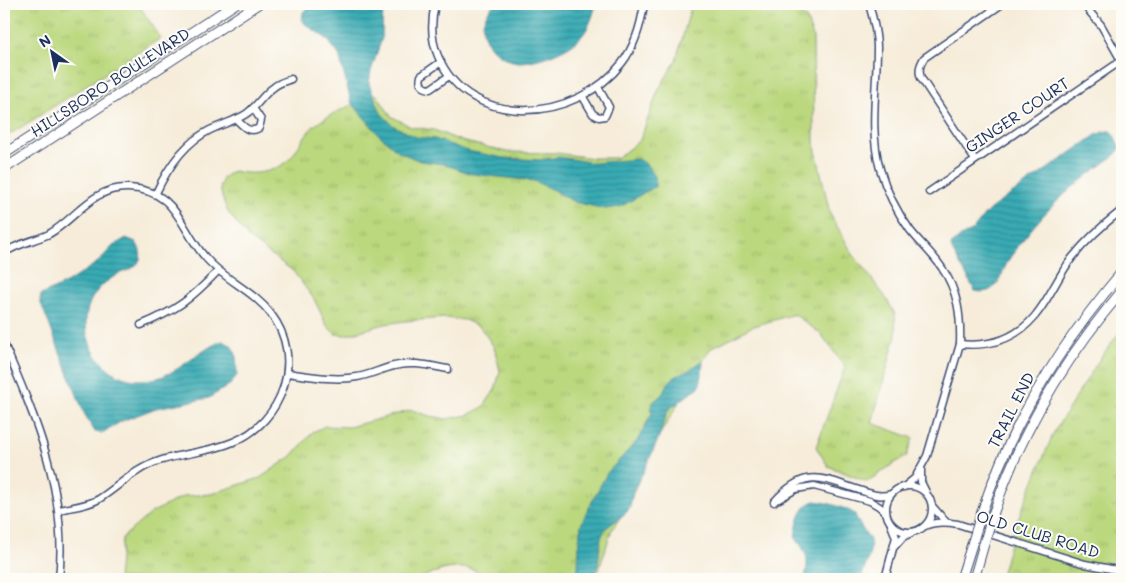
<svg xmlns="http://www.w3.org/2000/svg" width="1126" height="583" viewBox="0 0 1126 583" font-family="Mali,sans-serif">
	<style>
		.grass { fill: url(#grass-tufts); stroke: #6b846e }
		.water { fill: url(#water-rules); stroke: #2a6c88 }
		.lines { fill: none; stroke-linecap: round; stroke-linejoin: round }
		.minor-casing { stroke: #3c4b70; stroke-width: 9 }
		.tertiary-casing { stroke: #3c4b70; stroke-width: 11 }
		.minor { stroke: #fff; stroke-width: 6 }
		.tertiary { stroke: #fff; stroke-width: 9 }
		.tertiary-bridge-casing { stroke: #3c4b70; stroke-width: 11; stroke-linecap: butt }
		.tertiary-bridge { stroke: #fff; stroke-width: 9 }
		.labels { text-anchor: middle; stroke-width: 4; stroke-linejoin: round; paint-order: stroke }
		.street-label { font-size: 16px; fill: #1b2f5e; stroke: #fdfcf7 }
	</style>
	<defs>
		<pattern id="grass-tufts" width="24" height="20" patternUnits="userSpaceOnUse" patternTransform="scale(1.25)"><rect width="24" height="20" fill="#bbd87e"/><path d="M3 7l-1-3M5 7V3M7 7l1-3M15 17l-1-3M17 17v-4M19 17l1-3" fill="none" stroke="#a0ba6f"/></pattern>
		<pattern id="water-rules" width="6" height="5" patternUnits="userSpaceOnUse" patternTransform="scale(1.25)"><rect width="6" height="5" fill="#39aab3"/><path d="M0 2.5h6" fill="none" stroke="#2f8b95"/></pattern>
	</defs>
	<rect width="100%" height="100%" fill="#fdfcf7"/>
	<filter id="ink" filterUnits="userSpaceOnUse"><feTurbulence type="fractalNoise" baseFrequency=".02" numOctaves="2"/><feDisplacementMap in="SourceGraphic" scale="10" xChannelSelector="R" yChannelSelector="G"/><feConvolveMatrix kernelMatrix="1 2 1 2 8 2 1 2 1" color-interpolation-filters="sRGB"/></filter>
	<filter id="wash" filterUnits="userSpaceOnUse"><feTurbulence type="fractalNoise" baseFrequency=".0096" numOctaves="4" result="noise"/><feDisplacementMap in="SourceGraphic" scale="20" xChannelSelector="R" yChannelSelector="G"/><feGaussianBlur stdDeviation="1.12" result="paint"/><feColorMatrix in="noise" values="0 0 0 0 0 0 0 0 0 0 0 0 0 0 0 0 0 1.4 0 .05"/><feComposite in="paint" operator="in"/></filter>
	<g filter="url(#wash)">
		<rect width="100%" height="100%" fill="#f6ecd9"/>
		<!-- grass -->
		<g class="grass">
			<polygon points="4,4 138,4 161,38 4,138"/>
			<path d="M695,4H789V6L806,18L813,37L814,142L830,214L852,253L884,295L895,314L896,335L872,423L913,438L906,457L893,464L867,482L828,466L816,447L845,367L821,334L794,314L751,327L710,349L655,443L626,510L612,529L596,579H486C469,559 438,570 418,579H118L122,538L151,513L184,496L211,494L260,478L292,456L313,432L325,426L349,427L412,410L426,415L446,419L468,415L483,407L495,390L500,371L494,347L480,327L465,320L445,318L405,321L385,324L346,335L335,334L327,326L314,299L293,271L248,238L228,212L222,197L220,187L223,178L233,171C254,176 279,173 293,155C300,145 305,134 314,126C330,113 357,103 376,94L391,116L411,127L434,130L461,141L507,152L556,153L593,158H617L640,140L658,91L676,60L691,7Z"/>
			<polygon points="1122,329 1122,579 1000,579 1015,526 1054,432 1101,357"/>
		</g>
		<!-- water -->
		<g class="water">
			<polygon points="313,4 383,4 382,38 371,71 369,84 381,113 394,126 416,137 435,139 468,151 504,158 540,160 559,157 594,163 637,159 646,164 655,176 656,186 620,207 605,209 574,202 553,190 534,181 472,174 443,164 420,161 399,152 379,135 351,102 339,55 327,39 305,24 302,19 303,12"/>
			<path d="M494,4H596C593,16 589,29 580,38C567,51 537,62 519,62C501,61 481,43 483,24C484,16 490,9 494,4Z"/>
			<path d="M1106,131H1111L1115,137L1120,149L1114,156C1098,168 1080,180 1065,194C1045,212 1027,233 1012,255C1000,270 1001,297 975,291L952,250L951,246C956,238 964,236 971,231C979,224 983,214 993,207L1096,135Z"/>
			<path d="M126,238L136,242C140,249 143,256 138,263C134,270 122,271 115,276C87,292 79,320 92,348C98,362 114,376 129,379C139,381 153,380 163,376C184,368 201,349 222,341L231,345L236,354L237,375L231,384L209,398L156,408L122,421L102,433L95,432L84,413L40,301L41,295L68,282L98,262L113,246Z"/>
			<path d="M700,362H703C703,365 701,383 699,387L668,410L657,442L643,473L634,487L630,507L627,512L605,529L601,538L598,565L594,576L591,579H575L578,567L579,541L581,525L585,515L607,473L637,441L652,413C647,401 659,400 664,391C666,388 667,384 670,381C678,373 690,372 700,362Z"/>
			<path d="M815,501C826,502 847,508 855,514C858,524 864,530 869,538C875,548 864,568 861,579H805C808,556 809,557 795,537C797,523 800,506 815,501Z"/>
		</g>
	</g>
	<g filter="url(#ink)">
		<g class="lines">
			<!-- minor casing -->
			<g class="minor-casing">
				<g id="minor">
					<path d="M435,4C431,21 431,40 438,56C470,132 577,122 622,63C635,46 641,25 644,4"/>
					<path d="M869,4C873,18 877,33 877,48C877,89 869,129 880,169C886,190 897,212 910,230C920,243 933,254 942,268C958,291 961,316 960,344L927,456L915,478L904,487"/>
					<polyline points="1083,4 1101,25 1122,62"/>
					<path d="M441,62L421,76C419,84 422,88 430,89L449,76"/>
					<polyline points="583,97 593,114 599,117 605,116 609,107 598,87"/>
					<path d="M236,119C243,126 249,134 259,128L261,120L253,108"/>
					<path d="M975,160L921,78C918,70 920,65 924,58L1002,4"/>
					<polyline points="929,192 1121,61"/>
					<path d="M156,193C168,167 184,143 210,130C222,124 235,121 246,114C257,107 263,94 274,87C278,83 286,81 291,79"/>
					<path d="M4,253C16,244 34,241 49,234C77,218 92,187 128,188C178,190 178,226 205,257C224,280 253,290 271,314C305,358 283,422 233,442C210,452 183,453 159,461C136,468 119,486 99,499C87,506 72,507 59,510"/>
					<path d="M141,325C177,310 191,299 218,271"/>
					<path d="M4,344C37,421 68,494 59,579"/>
					<path d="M960,344C989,347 1016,339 1035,316C1050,298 1058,276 1072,258C1087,239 1104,224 1122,210"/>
					<path d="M287,373C309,376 334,381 357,377C370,375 381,369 394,366C412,361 430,366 448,369"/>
					<polyline points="921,469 921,482 926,492"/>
					<circle cx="909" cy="509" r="23"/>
					<polyline points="779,499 796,489 814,486 870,501 880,507 886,513"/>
					<path d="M774,502C807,465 823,479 865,492C875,495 881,497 891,494"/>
					<polyline points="932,506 946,522"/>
					<path d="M925,526C936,521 947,522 958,524L1085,564L1122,571"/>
					<polyline points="895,546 903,537 911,533"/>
					<polyline points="885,579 896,537 891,525"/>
				</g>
			</g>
			<!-- tertiary casing -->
			<g class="tertiary-casing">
				<g id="tertiary">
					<polyline points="4,154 235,4"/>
					<polyline points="4,169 258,4"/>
					<path d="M980,518C1009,426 1060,345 1122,272"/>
					<path d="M991,521C1018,436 1065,358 1122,291"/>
					<polyline points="961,579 973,541"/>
					<polyline points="974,579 984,544"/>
				</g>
			</g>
			<!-- minor -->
			<use href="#minor" class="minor"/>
			<!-- tertiary -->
			<use href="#tertiary" class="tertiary"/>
			<!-- tertiary-bridge casing -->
			<g class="tertiary-bridge-casing">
				<g id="tertiary-bridge">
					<polyline points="973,541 980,518"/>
					<polyline points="984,544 991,521"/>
				</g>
			</g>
			<!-- tertiary-bridge -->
			<use href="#tertiary-bridge" class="tertiary-bridge"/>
		</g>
	</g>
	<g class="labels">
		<!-- street labels -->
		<g class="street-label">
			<text transform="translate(110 82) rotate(-33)" y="6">HILLSBORO BOULEVARD</text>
			<text transform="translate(1017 115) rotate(-34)" y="6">GINGER COURT</text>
			<text transform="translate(1011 410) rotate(-63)" y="6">TRAIL END</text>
			<text transform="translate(1038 534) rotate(17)" y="6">OLD CLUB ROAD</text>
		</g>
	</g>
	<!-- margin -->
	<rect width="1126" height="583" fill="none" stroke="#fdfcf7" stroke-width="20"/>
	<!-- north arrow -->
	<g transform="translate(52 52) rotate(327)" stroke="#fdfcf7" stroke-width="4" paint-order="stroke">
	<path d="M0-4L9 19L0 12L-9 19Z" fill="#1b2f5e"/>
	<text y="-8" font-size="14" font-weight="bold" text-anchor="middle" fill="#1b2f5e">N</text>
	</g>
</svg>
